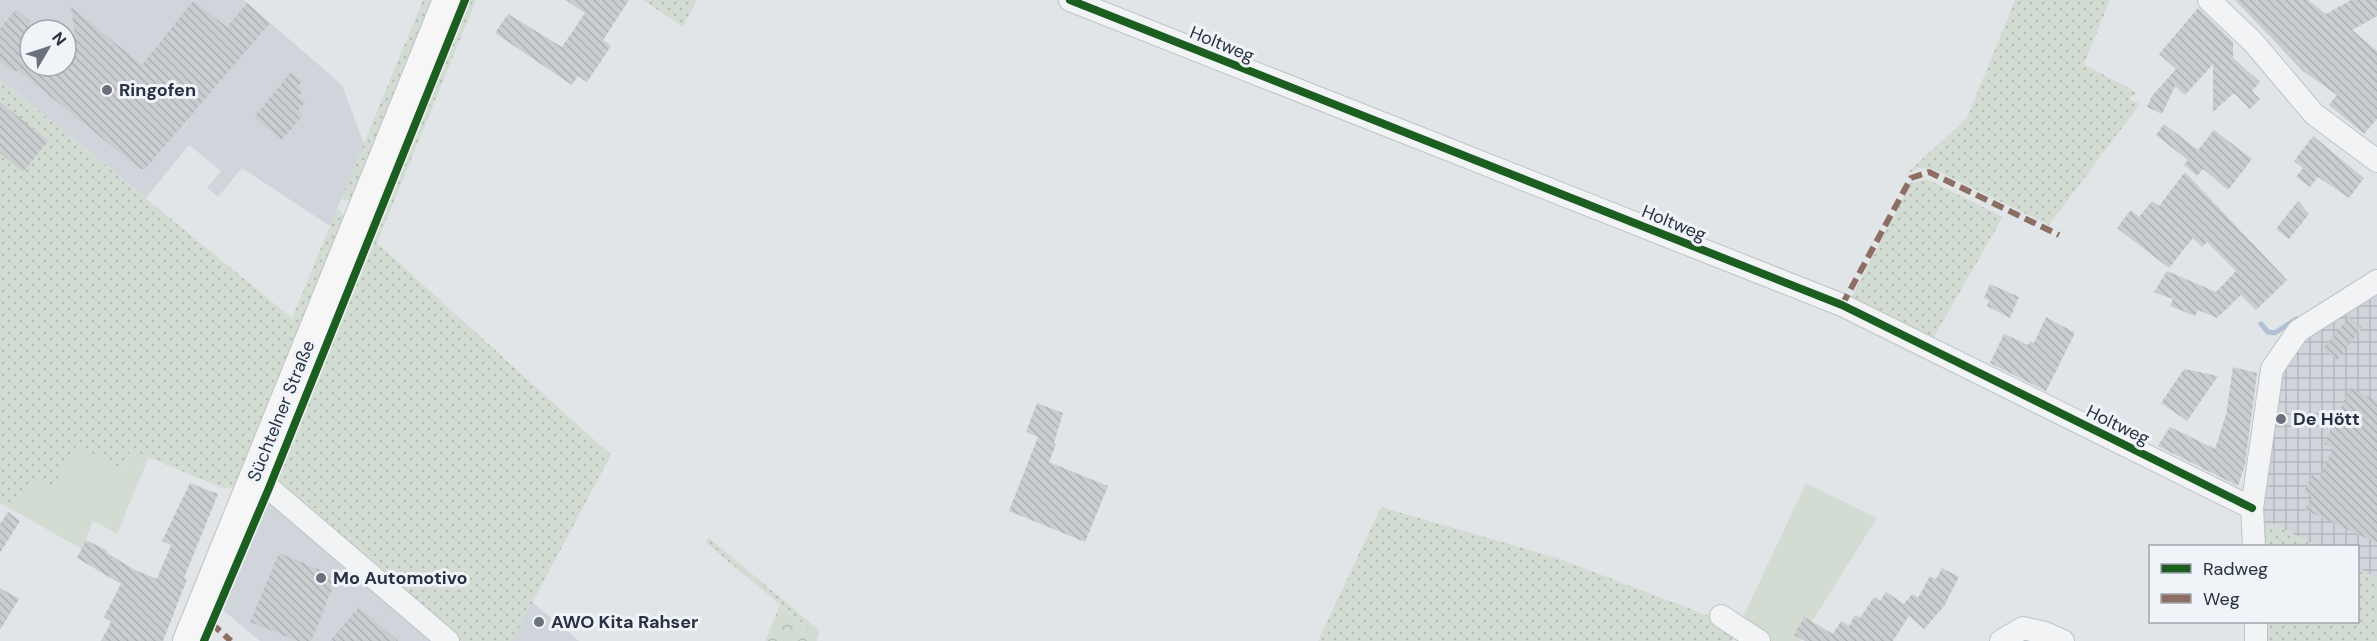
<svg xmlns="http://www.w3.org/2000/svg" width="2377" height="641" viewBox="0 0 2377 641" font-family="'DM Sans',sans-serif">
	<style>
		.built { fill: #d0d4db; fill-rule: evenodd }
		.industrial { fill: url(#industrial-grid) }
		.grass { fill: url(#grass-dots) }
		.forest { fill: url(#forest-crowns) }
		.garden { fill: #d3dcd3 }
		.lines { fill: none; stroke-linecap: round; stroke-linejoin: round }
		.stream { stroke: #b0c2d4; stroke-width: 5 }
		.building { fill: url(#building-back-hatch) }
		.minor-casing { stroke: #c0c3c6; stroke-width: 24 }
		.major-casing { stroke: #bec2c6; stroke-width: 30 }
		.minor { stroke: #f2f3f4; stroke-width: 22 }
		.major { stroke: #f6f6f7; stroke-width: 28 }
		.quiet { stroke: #8d6e63; stroke-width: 6; stroke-dasharray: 12 6; stroke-linecap: butt }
		.cycleway-casing { stroke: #f0f3f7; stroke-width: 11 }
		.cycleway { stroke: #1b5e20; stroke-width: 8 }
		.poi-dot { fill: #69717c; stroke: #f0f3f7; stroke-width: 2 }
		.labels { text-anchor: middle; stroke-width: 6; stroke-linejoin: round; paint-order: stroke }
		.street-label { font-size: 18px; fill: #283242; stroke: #f0f3f7 }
		.poi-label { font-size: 18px; font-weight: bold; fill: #283242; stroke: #f0f3f7; text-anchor: start }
	</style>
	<defs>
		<pattern id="industrial-grid" width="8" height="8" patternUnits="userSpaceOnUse" patternTransform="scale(1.5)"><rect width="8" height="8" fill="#d0d4db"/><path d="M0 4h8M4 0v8" fill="none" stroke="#b3b6bd"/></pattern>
		<pattern id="grass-dots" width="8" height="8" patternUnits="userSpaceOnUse" patternTransform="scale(1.5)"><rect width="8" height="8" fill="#d3dcd3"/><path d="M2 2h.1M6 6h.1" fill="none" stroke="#b5bdb6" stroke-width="1.8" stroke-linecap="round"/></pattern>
		<pattern id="forest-crowns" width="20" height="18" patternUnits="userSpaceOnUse" patternTransform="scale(1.5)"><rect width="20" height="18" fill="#d3dcd3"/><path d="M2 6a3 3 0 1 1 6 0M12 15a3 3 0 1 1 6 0" fill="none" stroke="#b5bdb6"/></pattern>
		<pattern id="building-back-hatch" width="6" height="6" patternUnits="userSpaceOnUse" patternTransform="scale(1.5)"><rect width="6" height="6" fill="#cacdd0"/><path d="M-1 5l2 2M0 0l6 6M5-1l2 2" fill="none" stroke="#aeb0b4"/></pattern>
	</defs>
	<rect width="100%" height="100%" fill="#e2e5e8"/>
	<!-- built -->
	<g class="built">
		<path d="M0,0H244L342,85L364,144L330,226L242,168L218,197L207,188L221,171L189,145L146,198L0,79ZM30,30H66V66H30Z"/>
		<polygon points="279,484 461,641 260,641 222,609 267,496"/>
		<polygon points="532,602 579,641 512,641"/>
	</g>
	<!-- industrial -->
	<polygon class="industrial" points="2377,290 2377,578 2358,568 2358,546 2317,546 2273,524 2263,530 2262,503 2280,366 2304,335"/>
	<!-- grass -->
	<g class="grass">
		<polygon points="423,0 435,0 353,202 341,199"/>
		<polygon points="459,0 476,0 377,243 611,455 512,641 461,641 279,484 267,480"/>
		<polygon points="643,0 697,0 683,27"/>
		<polygon points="2015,0 2110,0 2084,64 2137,93 2129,99 2140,104 2049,225 1933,169 1918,168 1905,175 1967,118"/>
		<polygon points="0,79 292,318 337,209 347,217 235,487 223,488 131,450 122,469 58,487 36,482 9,508 0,503"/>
		<polygon points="1927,179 2003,217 1932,340 1849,302 1911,183"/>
		<polygon points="1381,507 1560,559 1709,616 1735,633 1731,641 1318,641"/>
		<polygon points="2272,524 2317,546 2263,546 2263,530"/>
		<polygon points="708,537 820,631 818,636 706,543"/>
		<polygon points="2358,568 2377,578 2377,641 2264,641 2264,622 2358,622"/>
	</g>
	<!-- forest -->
	<polygon class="forest" points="780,605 818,636 817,641 765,641"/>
	<!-- garden -->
	<g class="garden">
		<polygon points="77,445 122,469 131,450 149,457 117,534 93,521 82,549 9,508 36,481 57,487 60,468"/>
		<polygon points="1806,483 1877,518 1800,641 1769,641 1740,623"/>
	</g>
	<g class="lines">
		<!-- stream -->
		<polyline class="stream" points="2261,324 2268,332 2275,333 2296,319"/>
	</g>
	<!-- building -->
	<g class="building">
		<polygon points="566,0 629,0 603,40 611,46 587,82 578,76 572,85 495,33 508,14 562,47 585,13"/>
		<polygon points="2235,0 2308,0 2326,14 2351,0 2377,0 2377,16 2352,30 2377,51 2377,119 2364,134 2329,105 2337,95 2303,71"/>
		<polygon points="193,1 227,27 247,3 270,23 145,169 140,169 19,71 12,71 0,61 0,29 16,9 30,21 30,66 66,66 66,27 75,34 71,7 142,65"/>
		<polygon points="2198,8 2233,42 2233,58 2260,82 2252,91 2260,99 2250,109 2234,93 2213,112 2213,64 2185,95 2175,86 2162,114 2147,107 2152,96 2176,69 2159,54"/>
		<polygon points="291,72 302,81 297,88 302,92 298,97 305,102 298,111 303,115 282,140 254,117"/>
		<polygon points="0,102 48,141 23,172 0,153"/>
		<polygon points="2164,124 2198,150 2214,130 2252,159 2228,190 2203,169 2197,176 2184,165 2188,160 2156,135"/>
		<polygon points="2313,136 2364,178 2349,198 2318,177 2310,187 2296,177 2303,168 2294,161"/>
		<polygon points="2185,172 2287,280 2256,310 2241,295 2217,318 2198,310 2195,316 2170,306 2173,299 2154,292 2167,271 2216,292 2236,271 2207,242 2202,247 2193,238 2169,268 2117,228 2131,210 2139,217 2152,201 2159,206"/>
		<polygon points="2298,201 2309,214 2289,239 2276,229"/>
		<polygon points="1990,284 2019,297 2010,318 1987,306 1989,300 1984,298"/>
		<polygon points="2046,317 2075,333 2046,391 1990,363 2004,334 2028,345 2030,341 2034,343"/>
		<polygon points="2349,317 2362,328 2337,360 2323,349"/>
		<polygon points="2233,367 2257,373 2245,465 2238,486 2158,446 2170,427 2215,449 2226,415"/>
		<polygon points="2184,369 2218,376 2187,421 2161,403"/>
		<polygon points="2350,388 2377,401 2377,543 2305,510 2312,495 2304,492 2312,475 2319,479 2333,448 2324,444"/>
		<polygon points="1037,403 1063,413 1054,443 1056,444 1049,462 1108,486 1085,542 1009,511 1038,437 1026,432"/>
		<polygon points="190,483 218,494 184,578 187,579 163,641 101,641 111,622 104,617 121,584 77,558 86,540 108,551 107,553 137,571 157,579 171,545 162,541"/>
		<polygon points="8,512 20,521 0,553 0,524"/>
		<polygon points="279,553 337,577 311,641 298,641 250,622"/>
		<polygon points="1942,568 1959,577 1944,606 1924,629 1909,616 1893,641 1805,641 1794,635 1804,617 1833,634 1841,621 1849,626 1855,615 1860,618 1874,597 1880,601 1886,592 1904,604 1912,594 1918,598 1930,576 1936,579"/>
		<polygon points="0,588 19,599 0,630"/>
		<polygon points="359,607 398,641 330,641"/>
	</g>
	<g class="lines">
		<!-- minor casing -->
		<g class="minor-casing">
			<g id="minor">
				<polyline points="1070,0 1842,305 2252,508"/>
				<polyline points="2209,0 2253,42 2314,114 2377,161"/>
				<polyline points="255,476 448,641"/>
				<polyline points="2254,546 2252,508 2272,369 2298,331 2377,281"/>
				<polyline points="1721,616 1759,641"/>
				<polyline points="2256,622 2256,641"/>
				<polyline points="2001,641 2023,628 2045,633 2063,641"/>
			</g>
		</g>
		<!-- major casing -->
		<g class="major-casing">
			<polyline id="major" points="187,641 447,0"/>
		</g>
		<!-- minor -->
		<use href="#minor" class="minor"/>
		<!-- major -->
		<use href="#major" class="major"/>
		<!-- quiet -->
		<g class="quiet">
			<polyline points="1842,305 1911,178 1929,172 2059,235"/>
			<polyline points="211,623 231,641"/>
		</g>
		<!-- cycleway casing -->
		<g class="cycleway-casing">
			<g id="cycleway">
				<polyline points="1070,0 1842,305 2252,508"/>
				<polyline points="204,641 269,488 465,0"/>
			</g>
		</g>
		<!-- cycleway -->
		<use href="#cycleway" class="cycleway"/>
	</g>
	<!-- markers -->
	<g class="poi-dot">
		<circle cx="107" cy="90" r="6"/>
		<circle cx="2281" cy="419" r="6"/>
		<circle cx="321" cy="578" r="6"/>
		<circle cx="539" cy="622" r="6"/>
	</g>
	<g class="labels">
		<!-- street labels -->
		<g class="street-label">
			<text transform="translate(1222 44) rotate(22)" y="6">Holtweg</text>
			<text transform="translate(1674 223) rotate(22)" y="6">Holtweg</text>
			<text transform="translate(281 411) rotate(-68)" y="6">Süchtelner Straße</text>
			<text transform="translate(2118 425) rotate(26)" y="6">Holtweg</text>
		</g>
		<!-- poi labels -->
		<g class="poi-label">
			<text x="119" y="96">Ringofen</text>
			<text x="2293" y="425">De Hött</text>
			<text x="333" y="584">Mo Automotivo</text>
			<text x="551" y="628">AWO Kita Rahser</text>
		</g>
	</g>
	<!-- legend -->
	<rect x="2149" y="545" width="210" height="78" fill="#f0f3f7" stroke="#a0a6af" stroke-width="1.5"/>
	<rect x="2161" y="564" width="30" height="9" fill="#1b5e20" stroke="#a0a6af" stroke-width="1.5"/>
	<text x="2203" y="575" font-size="18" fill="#283242">Radweg</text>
	<rect x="2161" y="594" width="30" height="9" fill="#8d6e63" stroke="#a0a6af" stroke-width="1.5"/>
	<text x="2203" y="605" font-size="18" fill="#283242">Weg</text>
	<!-- north arrow -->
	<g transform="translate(48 48) rotate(51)"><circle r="28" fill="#f0f3f7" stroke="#a0a6af" stroke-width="1.5"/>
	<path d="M0-4.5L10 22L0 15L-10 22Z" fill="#69717c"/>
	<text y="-9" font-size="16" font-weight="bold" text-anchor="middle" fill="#283242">N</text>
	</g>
</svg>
